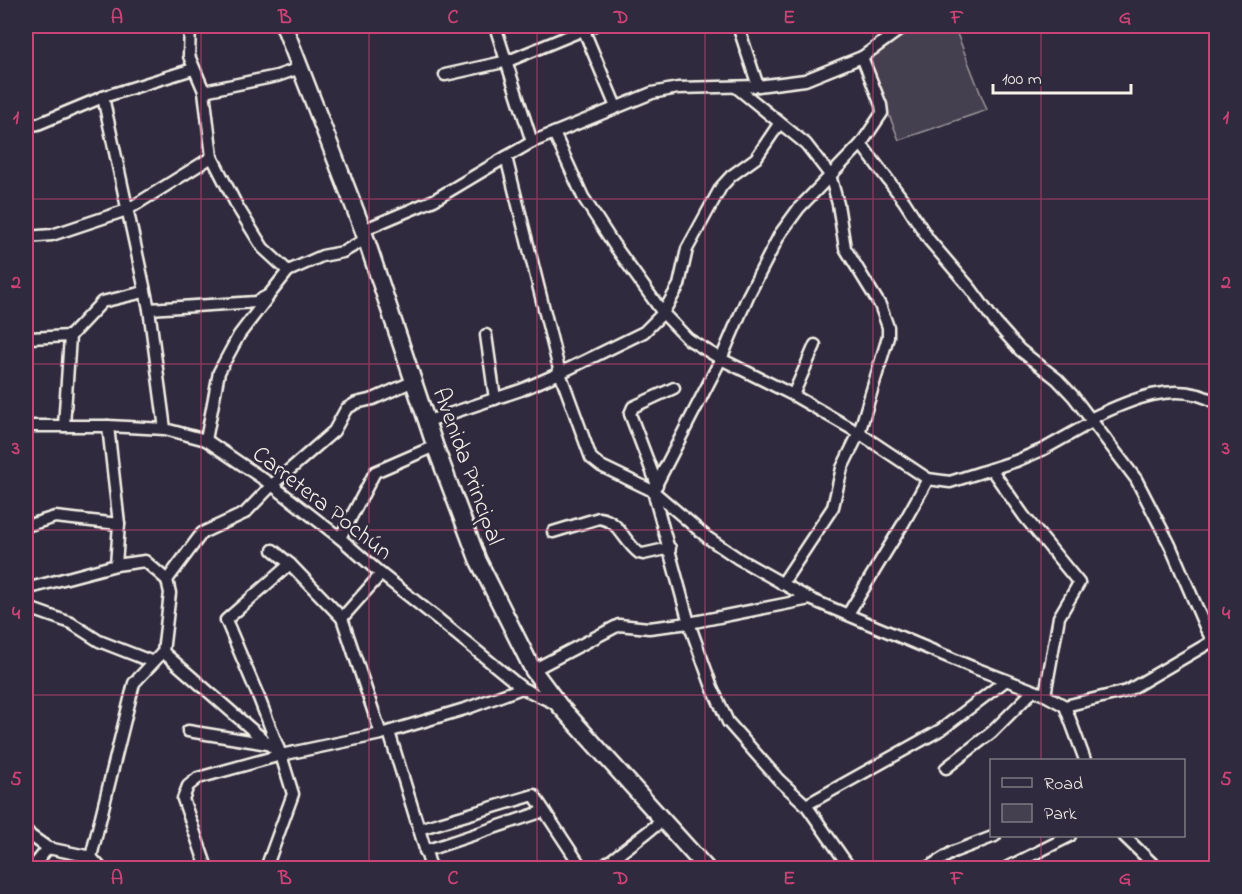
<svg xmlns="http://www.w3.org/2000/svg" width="1242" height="894" viewBox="0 0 1242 894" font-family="'Indie Flower',sans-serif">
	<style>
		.green { fill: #454050; stroke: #9c989c; stroke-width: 1.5 }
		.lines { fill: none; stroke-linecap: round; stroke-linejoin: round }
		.minor-casing { stroke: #f4f1e8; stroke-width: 15 }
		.secondary-casing { stroke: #f4f1e8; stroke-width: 20 }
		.minor { stroke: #2f2a3d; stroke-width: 10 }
		.secondary { stroke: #2f2a3d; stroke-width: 15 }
		.grid { fill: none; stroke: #cc4377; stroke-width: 1.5; stroke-opacity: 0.55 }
		.labels { text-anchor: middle; stroke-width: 5; stroke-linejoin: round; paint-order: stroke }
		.street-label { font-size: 24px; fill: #f4f1e8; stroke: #2f2a3d }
		.neatline { fill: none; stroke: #cc4377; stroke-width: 2 }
		.grid-label { font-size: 20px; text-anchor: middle; font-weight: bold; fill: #cc4377 }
	</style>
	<rect width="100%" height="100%" fill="#2f2a3d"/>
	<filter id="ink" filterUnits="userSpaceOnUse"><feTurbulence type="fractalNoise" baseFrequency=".0167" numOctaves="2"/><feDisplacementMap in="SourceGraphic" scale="12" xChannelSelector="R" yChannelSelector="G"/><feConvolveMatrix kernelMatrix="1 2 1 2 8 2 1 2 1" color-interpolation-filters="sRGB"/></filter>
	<g filter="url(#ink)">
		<!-- green -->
		<polygon class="green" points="913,26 954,26 987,110 899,140 866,57"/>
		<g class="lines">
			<!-- minor casing -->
			<g class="minor-casing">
				<g id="minor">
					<polyline points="190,26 189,56 204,91 212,157 237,206 263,248 288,271"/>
					<polyline points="495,26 532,142"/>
					<polyline points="582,26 616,107"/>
					<polyline points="738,26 758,86"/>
					<polyline points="862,57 905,26"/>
					<polyline points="445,75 508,61 593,26"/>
					<polyline points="736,87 806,144 830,175 838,204 845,248 880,305 888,327 888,337 859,433 842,468 833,507 782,584"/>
					<polyline points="204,91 277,76 300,68"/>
					<polyline points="103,97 149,309 165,429"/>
					<polyline points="779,124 756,158 731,176 721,187 687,249 679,285 663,313 644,332 560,373 591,458 601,466 653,491 708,538 739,559 810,599 972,667 1045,695 1065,706 1127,691 1216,639"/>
					<polyline points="26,126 38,124 103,97 193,69"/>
					<polyline points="554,133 583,197 614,245 663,313 688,339 721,359 793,395 859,433 928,479 950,482 1016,461 1044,449 1092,422"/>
					<polyline points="861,144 904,201 929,240 971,289 995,322 1020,350 1057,379 1073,396 1136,479 1170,545 1206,629 1216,646"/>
					<polyline points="506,157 532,142 652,93 678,88 758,86 805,80 862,57 881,105 882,113 861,144 799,208 780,234 748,296 721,359 653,491 689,623 712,687 728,722 779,780 806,805 850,868"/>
					<polyline points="363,230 434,200 506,157 560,373 521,390 428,421"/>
					<polyline points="26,237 52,235 127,210 212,157"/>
					<polyline points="149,309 256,302 269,295 288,271 322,256 343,252 366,239"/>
					<polyline points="486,335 495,399"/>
					<polyline points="26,342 29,338 70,336"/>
					<polyline points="793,395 815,345"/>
					<path d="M1090,419C1127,401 1177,378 1216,403"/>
					<polyline points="26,426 108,426 165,429 206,440 272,485 340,538 381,574 438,619 522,688 556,704"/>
					<polyline points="64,426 70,336 102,302 144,292"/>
					<polyline points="108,426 119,524 116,565 145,561 167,580 170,593 163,652 281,755"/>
					<polyline points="206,440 219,372 239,335 268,297"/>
					<polyline points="991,469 1024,516 1079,583 1059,617 1045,695"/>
					<polyline points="657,485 630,414 633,407 674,388"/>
					<polyline points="26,526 55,517 119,524"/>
					<path d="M553,532L599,518C620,521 623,541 639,553L643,554L670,548"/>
					<polyline points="340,538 375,472 435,446"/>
					<polyline points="273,550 290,564 342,618 381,734"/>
					<polyline points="167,580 202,533 245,513 272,485 334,431 346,409 356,403 373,399 414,381"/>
					<polyline points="26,589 116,565"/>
					<polyline points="26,607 71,623 99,641 153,662"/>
					<polyline points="848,614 903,524 928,479"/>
					<polyline points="342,618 381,574"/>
					<polyline points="1206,629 1216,621"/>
					<polyline points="533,670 619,625 649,628 689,623 810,599"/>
					<polyline points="1065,706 1085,760"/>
					<polyline points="188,731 268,744"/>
					<polyline points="389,732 431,868"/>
					<polyline points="946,768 992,732 1033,691"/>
					<polyline points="806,805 942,729 1005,681"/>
					<polyline points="419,829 534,795 582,868"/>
					<polyline points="26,830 31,836 48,848 91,857 101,868"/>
					<polyline points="1124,836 1157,868"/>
					<polyline points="425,851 544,811"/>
					<polyline points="91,857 134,683 163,652"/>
					<polyline points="32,868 48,848"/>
					<polyline points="207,868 183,799 188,786 198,778 281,755 381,734 468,708 522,688"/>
					<polyline points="266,868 293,794 281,755 259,698 226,620 290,564"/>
					<polyline points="601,868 663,820"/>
					<polyline points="927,868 953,852 995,836"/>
					<polyline points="1006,868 1070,836"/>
				</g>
			</g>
			<!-- secondary casing -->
			<g class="secondary-casing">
				<polyline id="secondary" points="284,26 363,230 435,446 478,560 533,670 559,705 706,868"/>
			</g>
			<!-- minor -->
			<use href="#minor" class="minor"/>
			<!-- secondary -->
			<use href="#secondary" class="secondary"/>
		</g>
	</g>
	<!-- grid -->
	<path class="grid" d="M201,26V868M369,26V868M537,26V868M705,26V868M873,26V868M1041,26V760M26,199H1216M26,364H1216M26,530H1216M26,695H1216M1041,836V868"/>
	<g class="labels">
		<!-- street labels -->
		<g class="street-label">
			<text transform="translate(469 466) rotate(70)" y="8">Avenida Principal</text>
			<text transform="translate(323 502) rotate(38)" y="8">Carretera Pochún</text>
		</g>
	</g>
	<!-- margin -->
	<rect width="1242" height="894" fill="none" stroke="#2f2a3d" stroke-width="66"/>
	<!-- legend -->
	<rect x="990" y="759" width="195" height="78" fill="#2f2a3d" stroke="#7e7a81" stroke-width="1.5"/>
	<rect x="1002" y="778" width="30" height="9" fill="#2f2a3d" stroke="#7e7a81" stroke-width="1.5"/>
	<text x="1044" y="789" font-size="18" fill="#f4f1e8">Road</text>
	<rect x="1002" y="804" width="30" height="18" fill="#454050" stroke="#7e7a81" stroke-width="1.5"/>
	<text x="1044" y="819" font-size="18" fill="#f4f1e8">Park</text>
	<!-- scale -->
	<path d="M993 84v9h138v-9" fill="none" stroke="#f4f1e8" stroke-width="3"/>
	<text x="1002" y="84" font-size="18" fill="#f4f1e8" stroke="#2f2a3d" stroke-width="4.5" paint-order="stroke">100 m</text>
	<rect x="33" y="33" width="1176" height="828" class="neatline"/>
	<g class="grid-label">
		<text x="117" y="23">A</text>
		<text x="285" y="23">B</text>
		<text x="453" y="23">C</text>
		<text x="621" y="23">D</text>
		<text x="789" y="23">E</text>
		<text x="957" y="23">F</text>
		<text x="1125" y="23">G</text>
		<text x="16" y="123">1</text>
		<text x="1226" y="123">1</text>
		<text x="16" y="288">2</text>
		<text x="1226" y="288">2</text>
		<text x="16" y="454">3</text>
		<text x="1226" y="454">3</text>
		<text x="16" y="619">4</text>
		<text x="1226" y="619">4</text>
		<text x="16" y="785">5</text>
		<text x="1226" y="785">5</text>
		<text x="117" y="884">A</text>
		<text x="285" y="884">B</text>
		<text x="453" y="884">C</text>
		<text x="621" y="884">D</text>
		<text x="789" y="884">E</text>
		<text x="957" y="884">F</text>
		<text x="1125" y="884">G</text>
	</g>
</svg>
